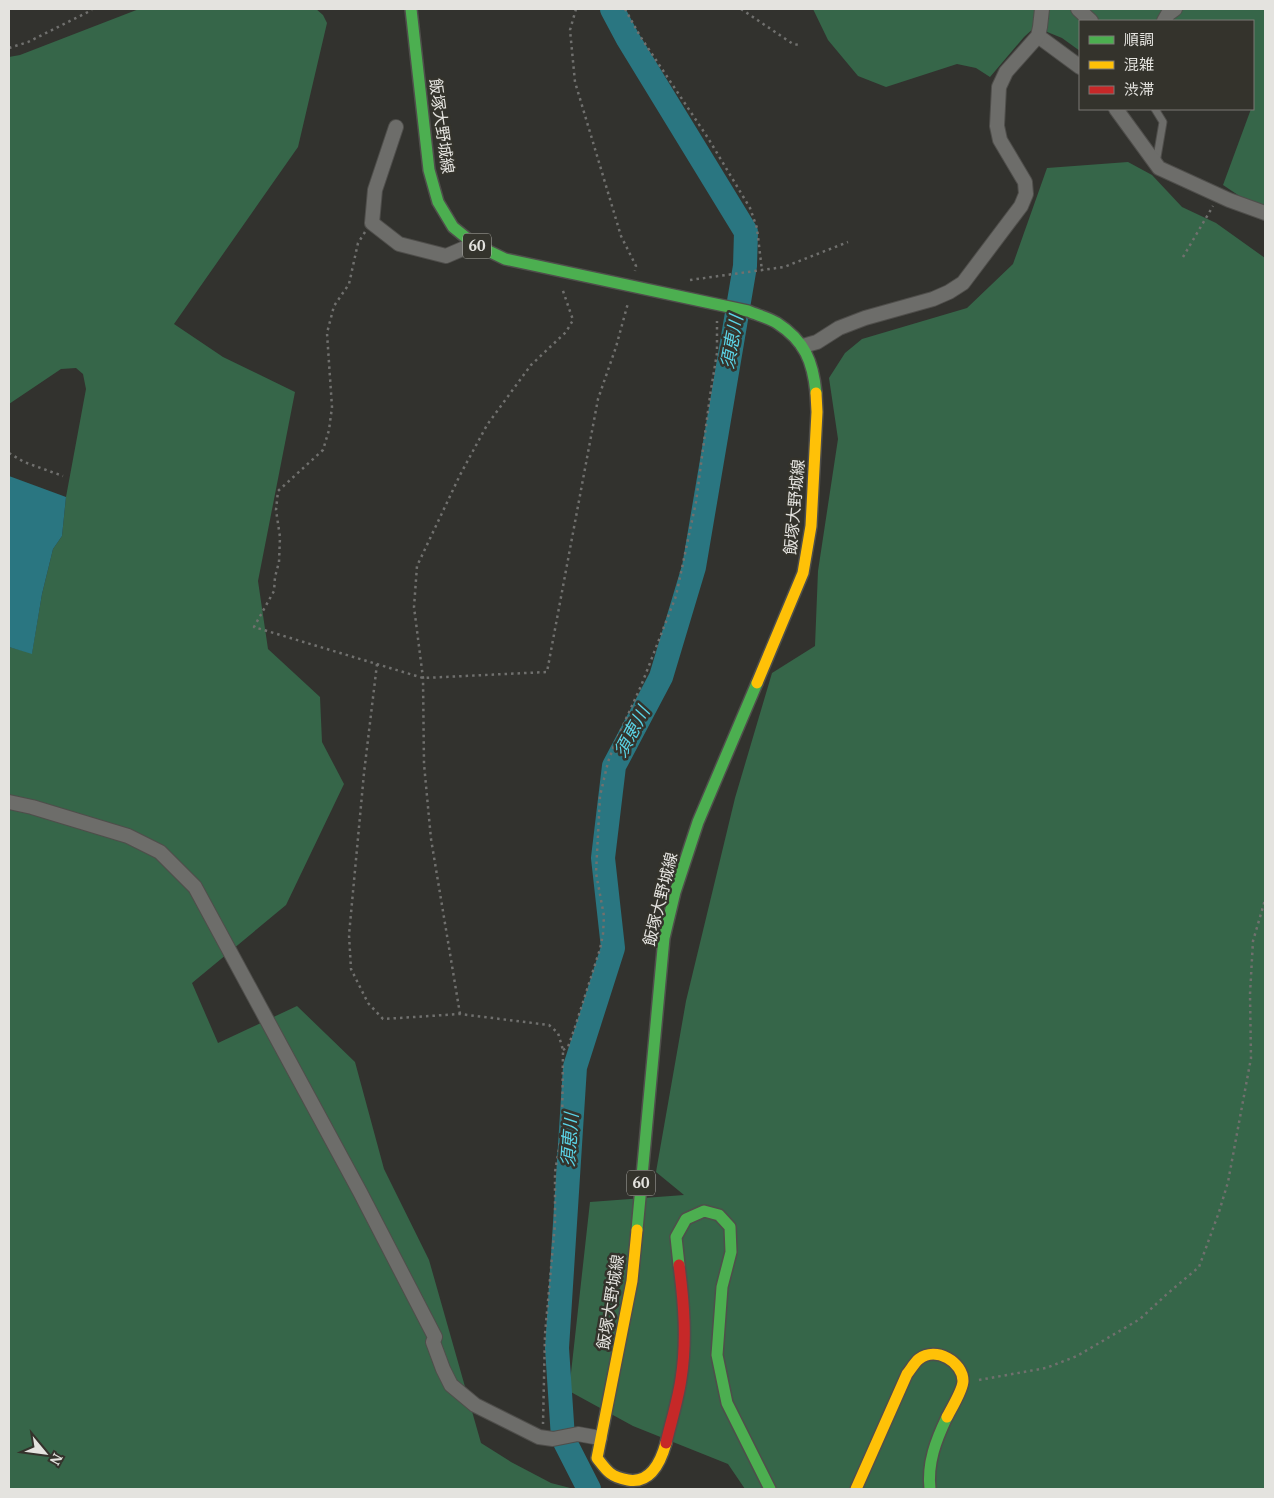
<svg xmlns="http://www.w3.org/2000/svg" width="1274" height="1498" viewBox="0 0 1274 1498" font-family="'PT Serif','Noto Sans JP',serif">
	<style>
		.forest { fill: #366649 }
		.water { fill: #2a7681 }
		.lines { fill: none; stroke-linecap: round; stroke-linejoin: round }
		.river { stroke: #2a7681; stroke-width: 24 }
		.lane-casing { stroke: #4f4e4b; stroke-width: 9 }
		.street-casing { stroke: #4f4e4b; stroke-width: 16 }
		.fast-casing { stroke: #4f4e4b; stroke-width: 14 }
		.slow-casing { stroke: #4f4e4b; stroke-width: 14 }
		.jam-casing { stroke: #4f4e4b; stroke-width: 14 }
		.path { stroke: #70706e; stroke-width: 2.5; stroke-dasharray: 2.5 4; stroke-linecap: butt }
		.lane { stroke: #6d6d6a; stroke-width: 7 }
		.street { stroke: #6d6d6a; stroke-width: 14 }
		.fast { stroke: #4caf50; stroke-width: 11 }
		.slow { stroke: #ffc107; stroke-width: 11 }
		.jam { stroke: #c62828; stroke-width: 11 }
		.labels { text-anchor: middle; stroke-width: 5; stroke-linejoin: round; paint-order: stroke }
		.shield { fill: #34332c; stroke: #afaea9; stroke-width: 1 }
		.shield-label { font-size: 15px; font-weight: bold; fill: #e4e3df }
		.street-label { font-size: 16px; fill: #e4e3df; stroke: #34332c }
		.water-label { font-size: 18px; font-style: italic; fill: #5bd4e7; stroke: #34332c }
	</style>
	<rect width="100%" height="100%" fill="#32322e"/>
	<!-- forest -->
	<g class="forest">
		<polygon points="139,9 316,9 323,15 327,23 298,147 174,324 223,357 295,392 258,581 268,649 320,697 322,742 344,784 286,905 192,983 218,1043 297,1006 355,1062 384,1169 429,1260 481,1443 511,1462 551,1483 574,1489 9,1489 9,647 32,653 42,594 53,549 62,536 66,497 86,389 83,374 76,368 61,369 9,404 9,57 20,55"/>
		<polygon points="813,9 1265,9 1265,213 1223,185 1251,109 1253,109 1254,100 1253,99 1253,21 1080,21 1080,51 1062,38 1035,27 1024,37 990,77 976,68 957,64 886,87 858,76 828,40"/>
		<polygon points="1128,162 1152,175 1182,207 1216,223 1265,258 1265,1489 745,1489 728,1464 633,1426 569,1391 590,1202 684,1195 656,1172 686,1001 735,798 772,673 815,646 818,571 838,439 829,378 845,353 862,339 967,308 1013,264 1047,168"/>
	</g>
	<!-- water -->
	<polygon class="water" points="9,476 66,497 62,536 53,549 42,594 32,654 9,647"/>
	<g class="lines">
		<!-- river -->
		<polyline class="river" points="589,1489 563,1438 557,1348 575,1067 613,948 603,858 614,766 661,677 694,567 745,266 746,232 628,39 612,9"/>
		<!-- lane casing -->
		<g class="lane-casing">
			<polyline id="lane" points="1155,109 1163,122 1156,163"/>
		</g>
		<!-- street casing -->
		<g class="street-casing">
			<g id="street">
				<polyline points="1078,9 1091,21"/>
				<polyline points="1164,21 1168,14 1175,9"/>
				<polyline points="1038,36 1080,67"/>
				<polyline points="1116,109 1159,168 1229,200 1265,213"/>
				<polyline points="396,127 375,190 372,223 399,244 446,256 474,244"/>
				<polyline points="803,346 817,342 839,328 865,318 933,299 949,292 963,283 1021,206 1026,194 1025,182 1000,140 997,126 999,87 1006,72 1038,36 1040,27 1042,9"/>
				<polyline points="9,802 32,807 128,836 160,852 195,887 360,1192 435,1337 433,1342 443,1369 451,1385 475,1405 539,1437 553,1439 578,1434 600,1438"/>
			</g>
		</g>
		<!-- fast casing -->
		<g class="fast-casing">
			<g id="fast">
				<path d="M411,9L429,170L438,202L453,227L474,244L505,259L748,311C757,315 769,318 777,323C805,341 813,362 816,393"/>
				<polyline points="637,1230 664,938 675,892 698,822 757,683"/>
				<polyline points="679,1265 676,1237 686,1219 704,1211 719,1215 730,1227 731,1252 722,1287 717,1355 727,1403 770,1489"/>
				<path d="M930,1489C927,1463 936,1440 947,1417"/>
			</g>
		</g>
		<!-- slow casing -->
		<g class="slow-casing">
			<g id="slow">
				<polyline points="757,683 803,573 811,526 817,412 816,393"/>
				<path d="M637,1230L632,1281L597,1458C601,1463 605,1469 610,1473C615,1477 622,1479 628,1480C651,1484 661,1461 666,1443"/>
				<path d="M856,1489L907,1374C911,1369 915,1362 919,1359C936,1346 963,1362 963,1381C963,1390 951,1409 947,1417"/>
			</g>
		</g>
		<!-- jam casing -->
		<g class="jam-casing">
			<path id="jam" d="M666,1443C671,1422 678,1400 681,1379C687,1341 684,1303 679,1265"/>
		</g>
		<!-- path -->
		<g class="path">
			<polyline points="576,9 570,30 575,82 621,236 636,266 635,271"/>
			<polyline points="625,9 640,36 708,138 750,208 757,228 762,271"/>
			<polyline points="741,9 793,44 799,45"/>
			<polyline points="9,48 28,42 92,10"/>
			<polyline points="365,232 358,243 349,284 334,306 327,333 332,407 329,430 323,450 278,491 276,510 280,537 279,562 275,577 274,591 254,627 423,678 547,672 598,399 616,347 628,303"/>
			<polyline points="1183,257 1213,206"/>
			<polyline points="690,280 784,267 848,242"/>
			<polyline points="9,453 24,462 63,476"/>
			<polyline points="377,664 364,773 349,935 351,969 368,1003 383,1019 460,1014 549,1025 558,1033 563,1050 562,1131 555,1172 555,1224 545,1334 543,1424"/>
			<polyline points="460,1014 431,839 424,764 423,678 414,607 417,566 460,475 487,425 531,365 566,332 573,320 562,288"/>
			<polyline points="563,1050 568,1047 575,1027 600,949 603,934 604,916 596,873 600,796 608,762 615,743 641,686 676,596 696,502 710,396 717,353 717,321"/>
			<polyline points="979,1380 1046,1368 1077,1356 1140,1319 1167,1294 1199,1267 1219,1212 1228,1182 1251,1058 1250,994 1253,941 1265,900"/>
		</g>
		<!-- lane -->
		<use href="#lane" class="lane"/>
		<!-- street -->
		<use href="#street" class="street"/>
		<!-- fast -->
		<use href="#fast" class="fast"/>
		<!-- slow -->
		<use href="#slow" class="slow"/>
		<!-- jam -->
		<use href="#jam" class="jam"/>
	</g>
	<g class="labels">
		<!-- shield labels -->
		<g class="shield">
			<rect x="463" y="233.5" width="28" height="25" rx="4"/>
			<rect x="627" y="1170.5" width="28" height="25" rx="4"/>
		</g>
		<g class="shield-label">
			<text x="477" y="251">60</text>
			<text x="641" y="1188">60</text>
		</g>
		<!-- street labels -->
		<g class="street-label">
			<text transform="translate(442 126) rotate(82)" y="6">飯塚大野城線</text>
			<text transform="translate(794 507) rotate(-85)" y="6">飯塚大野城線</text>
			<text transform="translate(660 899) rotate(-76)" y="6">飯塚大野城線</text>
			<text transform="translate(610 1302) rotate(-81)" y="6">飯塚大野城線</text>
		</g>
		<!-- water labels -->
		<g class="water-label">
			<text transform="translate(732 342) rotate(-80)" y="6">須恵川</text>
			<text transform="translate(632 732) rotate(-62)" y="6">須恵川</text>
			<text transform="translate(570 1140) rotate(-86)" y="6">須恵川</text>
		</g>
	</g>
	<!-- border -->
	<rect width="1274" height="1498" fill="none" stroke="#e4e3df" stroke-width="20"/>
	<!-- legend -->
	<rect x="1079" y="20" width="175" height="90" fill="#34332c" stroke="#7a7974"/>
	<rect x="1089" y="36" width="25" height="8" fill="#4caf50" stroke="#7a7974"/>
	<text x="1124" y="45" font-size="15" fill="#e4e3df">順調</text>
	<rect x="1089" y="61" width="25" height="8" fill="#ffc107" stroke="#7a7974"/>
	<text x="1124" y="70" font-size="15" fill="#e4e3df">混雑</text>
	<rect x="1089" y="86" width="25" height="8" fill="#c62828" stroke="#7a7974"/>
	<text x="1124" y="95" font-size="15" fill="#e4e3df">渋滞</text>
	<!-- north arrow -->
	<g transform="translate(45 1453) rotate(119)" stroke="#34332c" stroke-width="4" paint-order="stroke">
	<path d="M0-4L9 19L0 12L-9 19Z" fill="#e4e3df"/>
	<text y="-8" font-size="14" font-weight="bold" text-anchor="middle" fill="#e4e3df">N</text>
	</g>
</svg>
